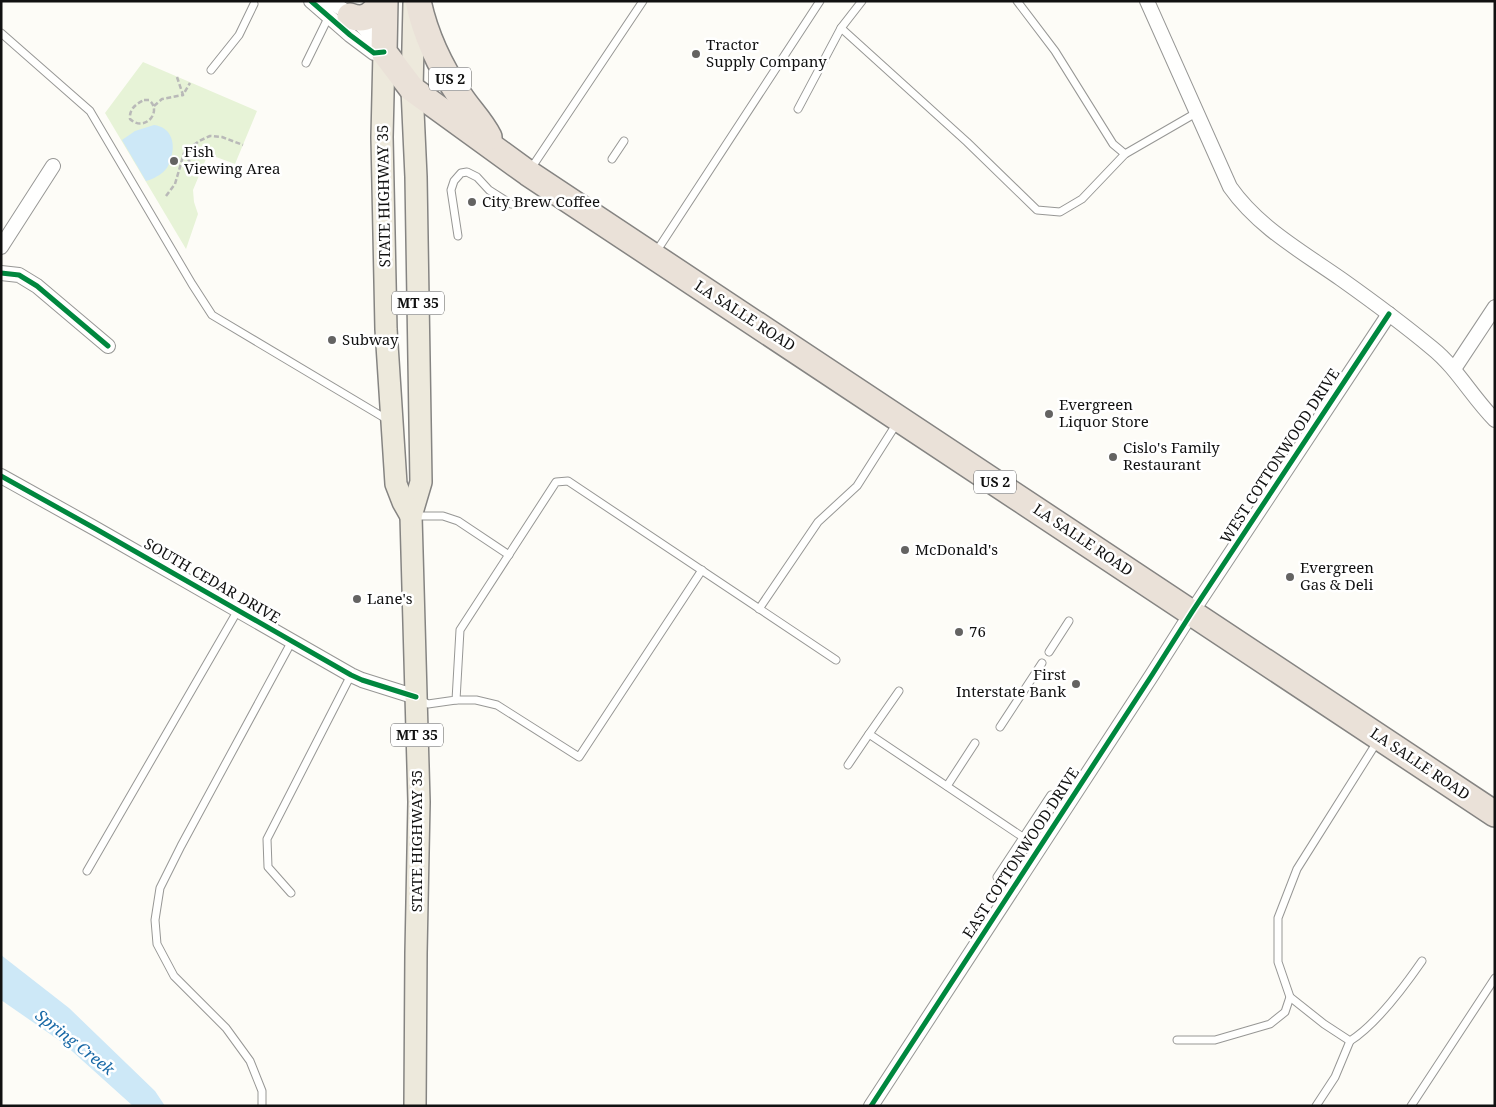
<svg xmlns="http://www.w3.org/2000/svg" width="1496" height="1107" viewBox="0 0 1496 1107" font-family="'Noto Serif',serif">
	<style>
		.green { fill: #e7f3d7 }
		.water { fill: #cde8f7 }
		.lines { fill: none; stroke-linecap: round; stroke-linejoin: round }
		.lane-casing { stroke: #979795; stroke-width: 9 }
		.street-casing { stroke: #979795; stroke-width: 16 }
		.primary-casing { stroke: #858482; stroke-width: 24 }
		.highway-casing { stroke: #858482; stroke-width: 28 }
		.path { stroke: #b9b9b8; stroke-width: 2.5; stroke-dasharray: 5 2.5; stroke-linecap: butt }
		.lane { stroke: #fffffe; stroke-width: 7 }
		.street { stroke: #fffffe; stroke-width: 14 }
		.primary { stroke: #ede9dc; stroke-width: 21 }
		.highway { stroke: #eae1d8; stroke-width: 25 }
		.cycleway-casing { stroke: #fff; stroke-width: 8 }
		.cycleway { stroke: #00873e; stroke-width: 5 }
		.poi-dot { fill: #646362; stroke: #fff; stroke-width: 2 }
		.labels { text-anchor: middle; stroke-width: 5; stroke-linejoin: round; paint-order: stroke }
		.shield { fill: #fff; stroke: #585858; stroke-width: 1 }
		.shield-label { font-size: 14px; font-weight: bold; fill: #111 }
		.poi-label { font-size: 15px; fill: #111; stroke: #fff; text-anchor: start }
		.street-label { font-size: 15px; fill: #111; stroke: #fff }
		.water-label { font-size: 16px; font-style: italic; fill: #1768a6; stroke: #fff }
	</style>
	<rect width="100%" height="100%" fill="#fdfcf7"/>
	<!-- green -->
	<polygon class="green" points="143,62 257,111 235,164 208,154 193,190 194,202 198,214 186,249 105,113"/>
	<!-- water -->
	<g class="water">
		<path d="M154,125C171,127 176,143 171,158C169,162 169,166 166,169C161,175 153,179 146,181L122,140L135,131Z"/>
		<polygon points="1,955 69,1008 155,1091 165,1106 133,1106 63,1043 1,1000"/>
	</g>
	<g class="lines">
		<!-- lane casing -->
		<g class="lane-casing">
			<g id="lane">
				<polyline points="1017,1 1055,51 1113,144 1125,154"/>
				<polyline points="841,28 967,142 1037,210 1060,212 1082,199 1125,154 1196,113"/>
				<polyline points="1,33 90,111 192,284 212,315 388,420"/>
				<polyline points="306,63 329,16"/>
				<polyline points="211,70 239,35 254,4"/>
				<polyline points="798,109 841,28 862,1"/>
				<polyline points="612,159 624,141"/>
				<polyline points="530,170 643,1"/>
				<polyline points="458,236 451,190 454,181 461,173 467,172 477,177 489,190 511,204"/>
				<polyline points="656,252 820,1"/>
				<polyline points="413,516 443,516 458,521 509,555"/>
				<polyline points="759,609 818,522 857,486 897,423"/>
				<polyline points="1049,652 1069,621"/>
				<polyline points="899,691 869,734 1039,848"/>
				<polyline points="419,699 428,704 456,700 460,630 556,482 568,481 836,660"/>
				<polyline points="456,700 476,700 497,705 579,757 702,570"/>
				<polyline points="1000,727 1042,663"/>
				<path d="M1377,742L1297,869L1278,918V962L1290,997L1324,1024L1350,1041C1377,1024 1404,987 1422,961"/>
				<polyline points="848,765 869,734"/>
				<polyline points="947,786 975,743"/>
				<polyline points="87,871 238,610"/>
				<polyline points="997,877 1051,795"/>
				<polyline points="291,893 268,867 267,839 351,675"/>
				<polyline points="1177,1040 1215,1040 1270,1024 1285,1012 1290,997"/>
				<polyline points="262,1106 262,1091 250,1061 226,1028 174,976 157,944 155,920 160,888 181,846 292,641"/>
				<polyline points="1316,1106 1335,1077 1350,1041"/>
				<polyline points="1411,1106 1495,978"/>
			</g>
		</g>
		<!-- street casing -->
		<g class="street-casing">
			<g id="street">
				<polyline points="311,1 350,35 374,53 384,52"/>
				<path d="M328,1C350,11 370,32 383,52"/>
				<path d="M1147,1L1230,187C1258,227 1301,251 1341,279C1372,301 1403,324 1432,348C1457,368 1472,397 1495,420"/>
				<polyline points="1,247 53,166"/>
				<polyline points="1,273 19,275 37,286 108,346"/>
				<polyline points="1454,369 1495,307"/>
				<polyline points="1,476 96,529 351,675 362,680 416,697"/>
				<polyline points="871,1106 1152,675 1192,612 1389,314"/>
			</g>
		</g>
		<!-- primary casing -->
		<g class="primary-casing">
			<g id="primary">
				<polyline points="414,4 412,89 416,177 421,482 411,516 419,802 416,953 415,1106"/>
				<polyline points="384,52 382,137 386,329 396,484 403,502 411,516"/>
			</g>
		</g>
		<!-- highway casing -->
		<g class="highway-casing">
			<g id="highway">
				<polyline points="385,1 384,52 412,89 528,173 1495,814"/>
				<path d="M418,1C425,34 441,68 460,96C469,110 481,121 489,137"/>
				<path d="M350,16C366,22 373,14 382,1"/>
			</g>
		</g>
		<!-- path -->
		<g class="path">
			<polyline points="177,77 183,95 190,83"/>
			<path d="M144,100H149C163,111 145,133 130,119C129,109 136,104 144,100Z"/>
			<polyline points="154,106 162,99 183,95"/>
			<polyline points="184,153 197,173"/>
			<polyline points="166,196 175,184 184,153 199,141 210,136 222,137 243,145"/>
		</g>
		<!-- lane -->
		<use href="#lane" class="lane"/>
		<!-- street -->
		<use href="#street" class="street"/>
		<!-- primary -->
		<use href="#primary" class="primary"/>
		<!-- highway -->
		<use href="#highway" class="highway"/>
		<!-- cycleway casing -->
		<g class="cycleway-casing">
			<g id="cycleway">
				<polyline points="311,1 350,35 374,53 384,52"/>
				<polyline points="1,273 19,275 37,286 108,346"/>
				<polyline points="1,476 96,529 351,675 362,680 416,697"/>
				<polyline points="871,1106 1152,675 1192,612 1389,314"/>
			</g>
		</g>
		<!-- cycleway -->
		<use href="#cycleway" class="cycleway"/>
	</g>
	<!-- markers -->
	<g class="poi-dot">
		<circle cx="696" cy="54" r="5"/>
		<circle cx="174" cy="161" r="5"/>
		<circle cx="472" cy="202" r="5"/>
		<circle cx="332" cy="340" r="5"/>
		<circle cx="1049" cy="414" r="5"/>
		<circle cx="1113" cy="457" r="5"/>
		<circle cx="905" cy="550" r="5"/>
		<circle cx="1290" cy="577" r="5"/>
		<circle cx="357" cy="599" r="5"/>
		<circle cx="959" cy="632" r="5"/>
		<circle cx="1076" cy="684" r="5"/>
	</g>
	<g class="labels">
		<!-- shield labels -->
		<g class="shield">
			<rect x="429" y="67.5" width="42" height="23" rx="4"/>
			<rect x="392" y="291.5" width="52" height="23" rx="4"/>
			<rect x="974" y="470.5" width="42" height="23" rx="4"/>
			<rect x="391" y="723.5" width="52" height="23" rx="4"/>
		</g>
		<g class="shield-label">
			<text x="450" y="84">US 2</text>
			<text x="418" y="308">MT 35</text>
			<text x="995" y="487">US 2</text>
			<text x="417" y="740">MT 35</text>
		</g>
		<!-- poi labels -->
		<g class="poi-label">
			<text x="706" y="50">Tractor<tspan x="706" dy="17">Supply Company</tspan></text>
			<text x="184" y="157">Fish<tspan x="184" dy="17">Viewing Area</tspan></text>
			<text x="482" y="207">City Brew Coffee</text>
			<text x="342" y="345">Subway</text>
			<text x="1059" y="410">Evergreen<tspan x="1059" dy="17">Liquor Store</tspan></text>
			<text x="1123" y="453">Cislo's Family<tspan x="1123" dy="17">Restaurant</tspan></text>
			<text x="915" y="555">McDonald's</text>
			<text x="1300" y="573">Evergreen<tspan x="1300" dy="17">Gas &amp; Deli</tspan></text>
			<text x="367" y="604">Lane's</text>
			<text x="969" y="637">76</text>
			<text x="1066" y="680" text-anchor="end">First<tspan x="1066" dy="17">Interstate Bank</tspan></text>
		</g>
		<!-- street labels -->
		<g class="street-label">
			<text transform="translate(384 196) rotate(-91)" y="5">STATE HIGHWAY 35</text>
			<text transform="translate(745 316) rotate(33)" y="5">LA SALLE ROAD</text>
			<text transform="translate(1280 456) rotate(-57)" y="5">WEST COTTONWOOD DRIVE</text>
			<text transform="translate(1083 540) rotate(34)" y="5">LA SALLE ROAD</text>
			<text transform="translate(212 581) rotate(30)" y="5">SOUTH CEDAR DRIVE</text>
			<text transform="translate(1420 764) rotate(34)" y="5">LA SALLE ROAD</text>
			<text transform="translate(417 841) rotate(-90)" y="5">STATE HIGHWAY 35</text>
			<text transform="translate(1021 853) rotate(-57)" y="5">EAST COTTONWOOD DRIVE</text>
		</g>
		<!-- water labels -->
		<g class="water-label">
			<text transform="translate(75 1042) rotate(38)" y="6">Spring Creek</text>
		</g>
	</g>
	<!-- border -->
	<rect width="1496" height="1107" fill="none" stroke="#111111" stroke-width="5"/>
</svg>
